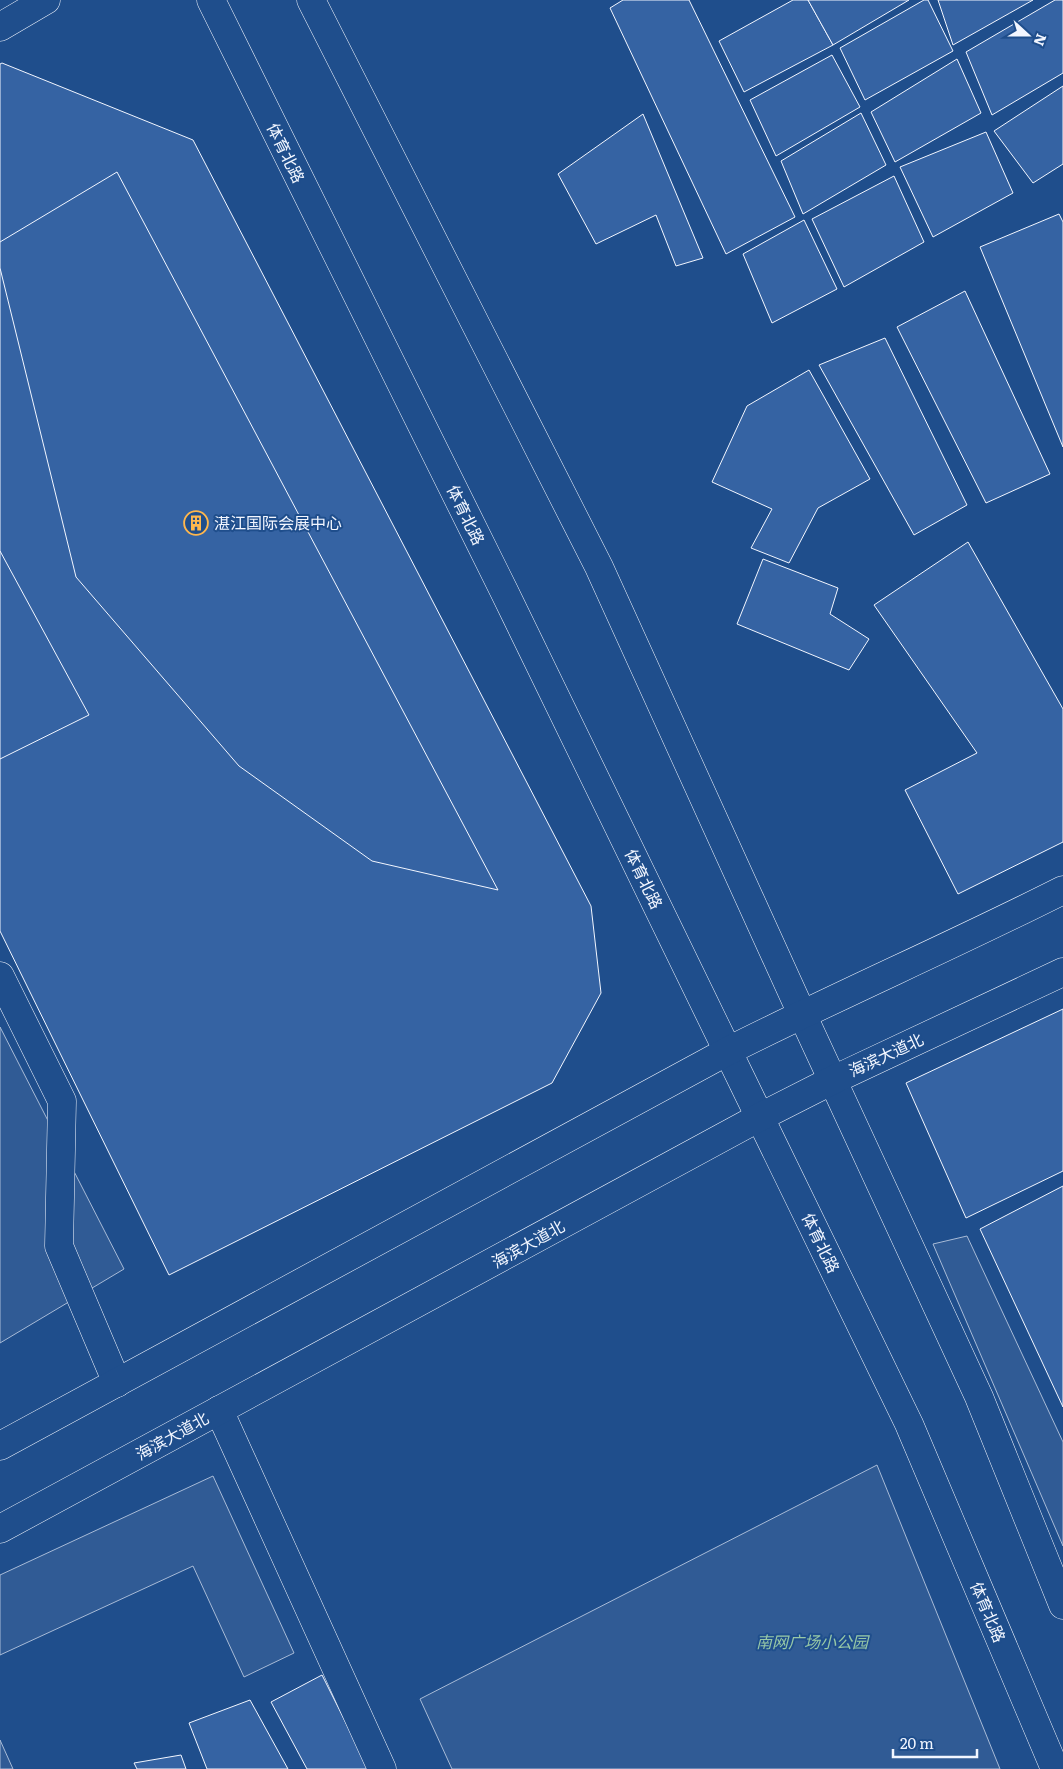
<svg xmlns="http://www.w3.org/2000/svg" width="1063" height="1769" viewBox="0 0 1063 1769" font-family="Literata,'Noto Sans SC',serif">
	<style>
		.built { fill: #305b95; stroke: #a8bbd7 }
		.building { fill: #3563a3; stroke: #f2f6ff }
		.lines { fill: none; stroke-linecap: round; stroke-linejoin: round }
		.minor-casing { stroke: #f2f6ff; stroke-width: 29 }
		.major-casing { stroke: #f2f6ff; stroke-width: 29 }
		.minor { stroke: #1f4e8c; stroke-width: 28 }
		.major { stroke: #1f4e8c; stroke-width: 28 }
		.labels { text-anchor: middle; stroke-width: 4; stroke-linejoin: round; paint-order: stroke }
		.street-label { font-size: 16px; fill: #f2f6ff; stroke: #1f4e8c }
		.poi-label { font-size: 16px; fill: #f2f6ff; stroke: #1f4e8c; text-anchor: start }
		.park-label { font-size: 16px; font-style: italic; fill: #97c8a6; stroke: #1f4e8c }
	</style>
	<rect width="100%" height="100%" fill="#1f4e8c"/>
	<!-- built -->
	<g class="built">
		<polygon points="0,1027 124,1269 0,1343"/>
		<polygon points="967,1236 1063,1442 1063,1546 933,1244"/>
		<polygon points="877,1465 1000,1769 452,1769 420,1699"/>
		<polygon points="213,1476 294,1653 244,1677 193,1566 0,1655 0,1575"/>
		<polygon points="0,1740 13,1769 0,1769"/>
	</g>
	<!-- building -->
	<g class="building">
		<polygon points="623,0 689,0 795,217 726,254 610,8"/>
		<polygon points="793,0 808,0 833,45 744,92 719,41"/>
		<polygon points="808,0 909,0 833,45"/>
		<polygon points="924,0 928,0 953,51 865,100 840,48"/>
		<polygon points="938,0 1033,0 953,45"/>
		<polygon points="1055,0 1063,0 1063,73 992,115 966,52"/>
		<polygon points="832,55 860,107 776,156 750,100"/>
		<polygon points="957,59 981,113 895,162 871,112"/>
		<polygon points="2,63 193,140 591,906 601,993 552,1083 169,1275 0,931 0,64"/>
		<polygon points="1063,86 1063,164 1033,183 994,131"/>
		<polygon points="861,113 886,165 803,214 781,161"/>
		<polygon points="643,114 703,258 676,266 656,215 596,244 558,174"/>
		<polygon points="986,132 1013,193 933,237 900,167"/>
		<polygon points="117,172 498,890 372,861 239,766 76,577 0,268 0,242"/>
		<polygon points="894,176 924,242 844,287 812,219"/>
		<polygon points="1059,214 1063,222 1063,447 980,247"/>
		<polygon points="804,220 837,289 772,323 743,254"/>
		<polygon points="965,291 1050,474 986,503 897,327"/>
		<polygon points="885,338 967,505 914,535 819,365"/>
		<polygon points="809,370 870,479 818,508 789,563 751,548 772,509 712,482 747,406"/>
		<polygon points="968,542 1063,709 1063,842 958,894 905,790 977,753 874,605"/>
		<polygon points="0,551 89,715 0,759"/>
		<polygon points="763,559 838,588 830,614 869,639 849,670 737,624"/>
		<polygon points="1063,1009 1063,1171 966,1218 906,1083"/>
		<polygon points="1063,1186 1063,1407 980,1229"/>
		<polygon points="322,1675 369,1769 307,1769 271,1702"/>
		<polygon points="250,1700 288,1769 207,1769 189,1723"/>
		<polygon points="181,1755 186,1769 137,1769 134,1763"/>
	</g>
	<g class="lines">
		<!-- minor casing -->
		<g class="minor-casing">
			<g id="minor">
				<polyline points="0,27 46,0"/>
				<polyline points="0,976 62,1101 59,1246 117,1383"/>
				<polyline points="219,1410 382,1769"/>
			</g>
		</g>
		<!-- major casing -->
		<g class="major-casing">
			<g id="major">
				<polyline points="211,0 504,591 909,1424 1055,1769"/>
				<polyline points="311,0 599,567 802,1014 979,1397 1063,1605"/>
				<path d="M0,1446L728,1051C839,995 952,946 1063,890"/>
				<polyline points="0,1529 760,1117 833,1080 1063,972"/>
			</g>
		</g>
		<!-- minor -->
		<use href="#minor" class="minor"/>
		<!-- major -->
		<use href="#major" class="major"/>
	</g>
	<!-- icons -->
	<defs>
		<g id="building-ring" transform="scale(1.25)"><circle r="9.5" fill="#1f4e8c" stroke="#ffb74d" stroke-width="1.5"/><path d="M-4-6H4V6H1V3H-1V6H-4ZM-2.5-4.3h1.7v1.8h-1.7ZM.8-4.3h1.7v1.8H.8ZM-2.5-1h1.7V.8h-1.7ZM.8-1h1.7V.8H.8Z" fill="#ffb74d"/></g>
	</defs>
	<g fill-rule="evenodd">
		<use href="#building-ring" x="196" y="523"/>
	</g>
	<g class="labels">
		<!-- street labels -->
		<g class="street-label">
			<text transform="translate(286 153) rotate(64)" y="6">体育北路</text>
			<text transform="translate(466 515) rotate(64)" y="6">体育北路</text>
			<text transform="translate(644 879) rotate(64)" y="6">体育北路</text>
			<text transform="translate(886 1055) rotate(-25)" y="6">海滨大道北</text>
			<text transform="translate(821 1243) rotate(64)" y="6">体育北路</text>
			<text transform="translate(528 1244) rotate(-29)" y="6">海滨大道北</text>
			<text transform="translate(172 1436) rotate(-29)" y="6">海滨大道北</text>
			<text transform="translate(988 1612) rotate(67)" y="6">体育北路</text>
		</g>
		<!-- poi labels -->
		<g class="poi-label">
			<text x="214" y="529">湛江国际会展中心</text>
		</g>
		<!-- park labels -->
		<g class="park-label">
			<text x="812" y="1648">南网广场小公园</text>
		</g>
	</g>
	<!-- north arrow -->
	<g transform="translate(1028 35) rotate(111)" stroke="#1f4e8c" stroke-width="4" paint-order="stroke">
	<path d="M0-4L9 19L0 12L-9 19Z" fill="#f2f6ff"/>
	<text y="-8" font-size="14" font-weight="bold" text-anchor="middle" fill="#f2f6ff">N</text>
	</g>
	<!-- scale -->
	<path d="M893 1749v8h84v-8" fill="none" stroke="#f2f6ff" stroke-width="2.5"/>
	<text x="900" y="1749" font-size="15" fill="#f2f6ff" stroke="#1f4e8c" stroke-width="4" paint-order="stroke">20 m</text>
</svg>
